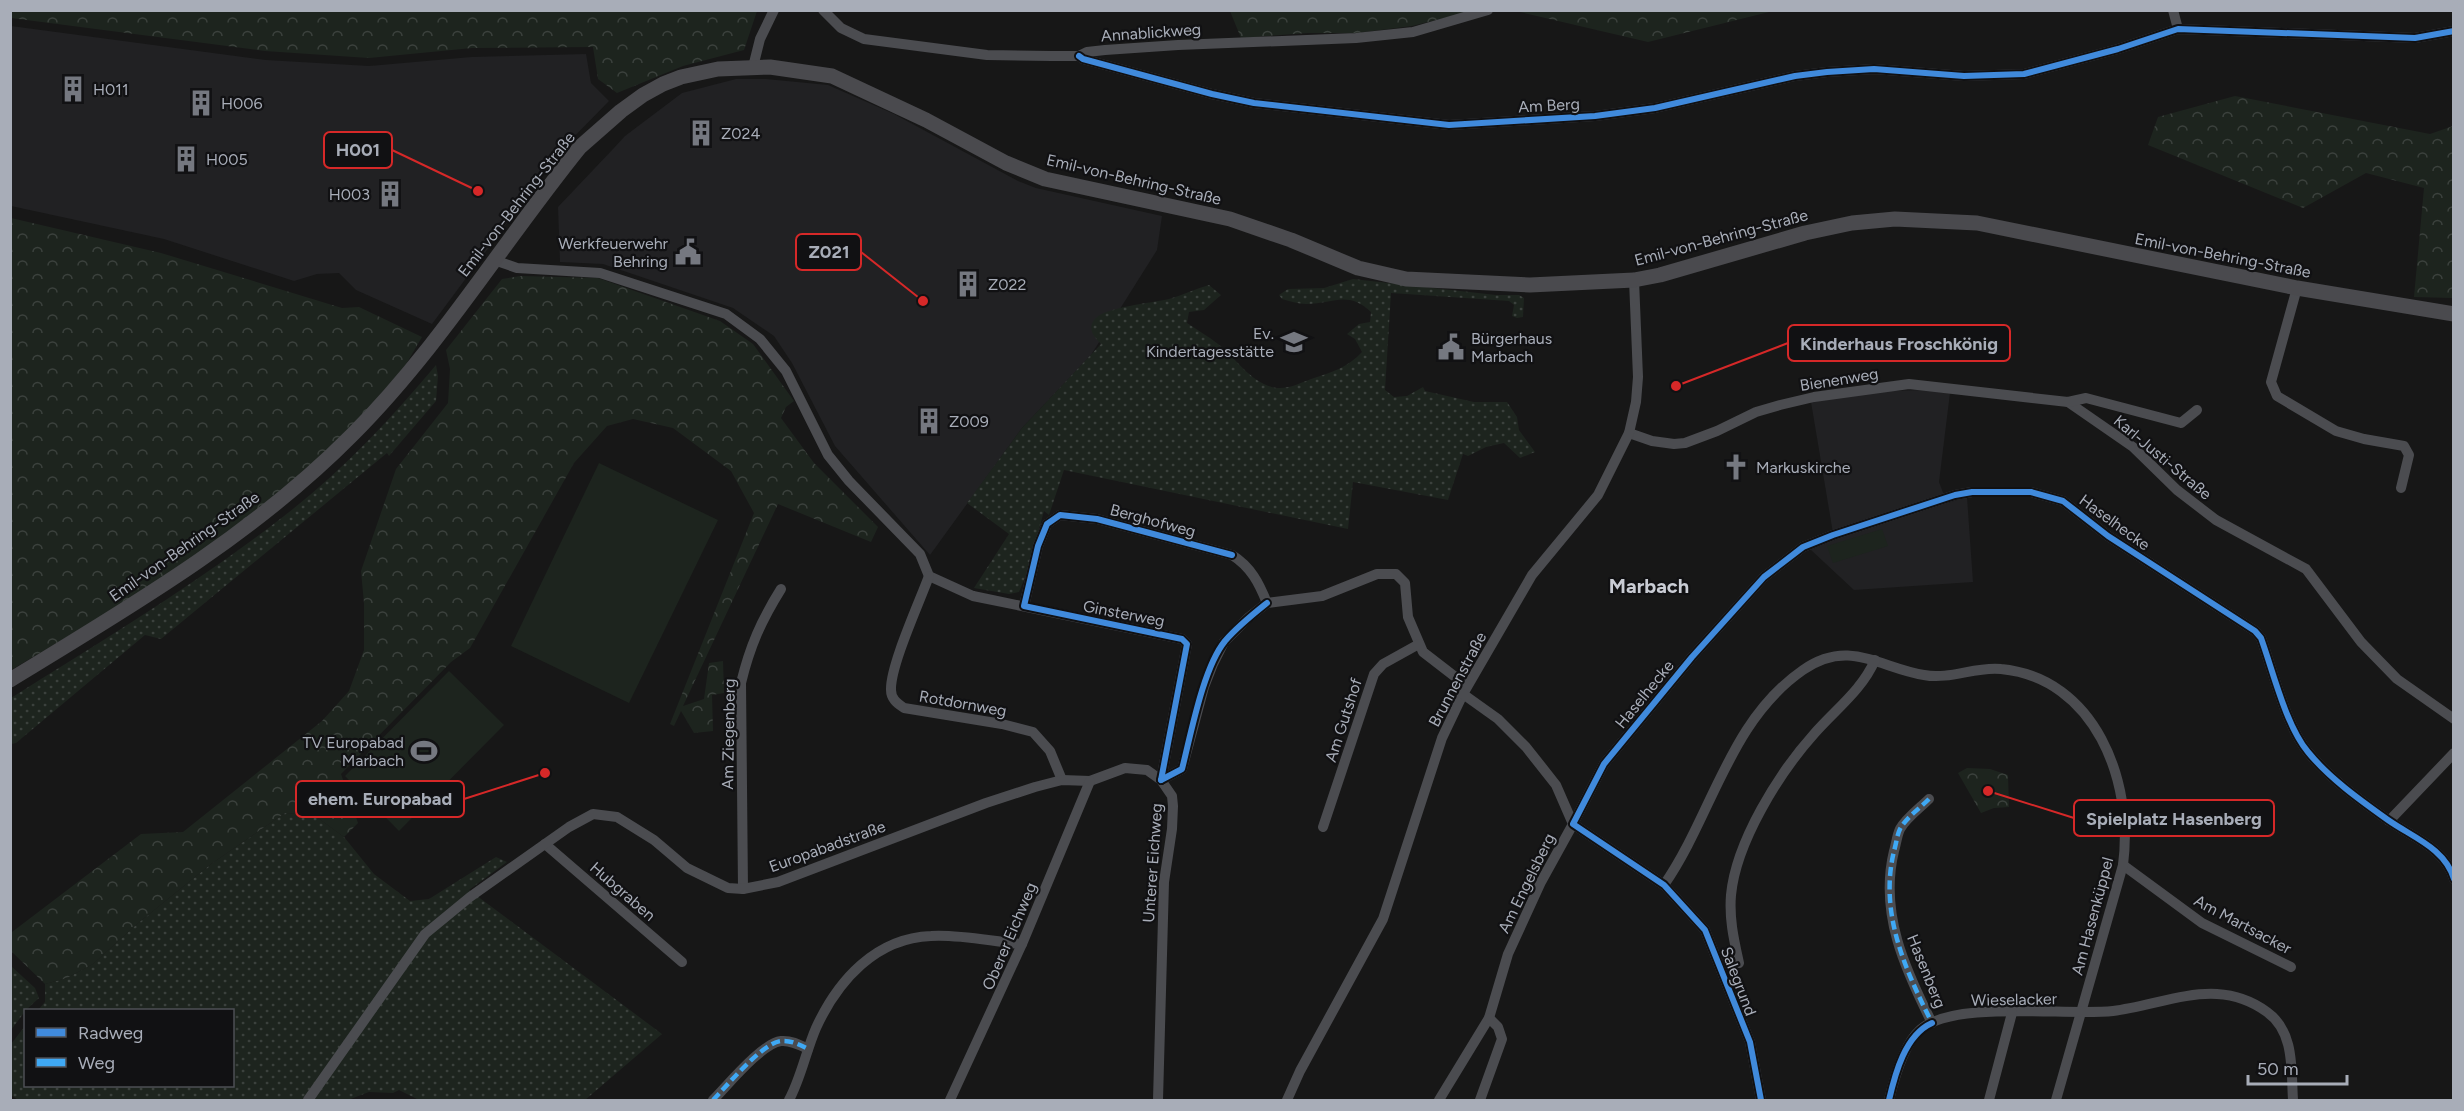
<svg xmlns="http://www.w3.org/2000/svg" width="2464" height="1111" viewBox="0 0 2464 1111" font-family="Figtree,sans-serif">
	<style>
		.built { fill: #212123 }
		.grass { fill: url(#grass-dots) }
		.forest { fill: url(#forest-crowns) }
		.pitch { fill: #1d241e }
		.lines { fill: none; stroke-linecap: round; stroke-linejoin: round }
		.street { stroke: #4b4c50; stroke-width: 10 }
		.secondary { stroke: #4a4a4e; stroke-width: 15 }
		.quiet { stroke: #3fa9f5; stroke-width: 4.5; stroke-dasharray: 9 4.5; stroke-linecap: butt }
		.cycleway-casing { stroke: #111113; stroke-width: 10 }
		.cycleway { stroke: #408adc; stroke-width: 6 }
		.labels { text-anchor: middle; stroke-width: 4.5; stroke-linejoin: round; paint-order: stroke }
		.street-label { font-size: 16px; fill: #a8adb8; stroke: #111113 }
		.poi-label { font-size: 16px; fill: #a8adb8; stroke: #111113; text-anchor: start }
		.quarter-label { font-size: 20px; font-weight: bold; fill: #c9ccd4; stroke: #111113 }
		.leader { fill: none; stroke: #d62828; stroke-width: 2 }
		.callout-dot { fill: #d62828; stroke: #111113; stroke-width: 2 }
		.callout { fill: #111113; stroke: #d62828; stroke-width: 2 }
		.callout-label { font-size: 18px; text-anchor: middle; font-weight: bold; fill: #a8adb8 }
	</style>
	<defs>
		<pattern id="grass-dots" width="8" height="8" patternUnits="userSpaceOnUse" patternTransform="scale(1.5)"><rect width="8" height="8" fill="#1d241e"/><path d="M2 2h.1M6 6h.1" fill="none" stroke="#3b413d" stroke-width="1.8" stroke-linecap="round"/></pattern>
		<pattern id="forest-crowns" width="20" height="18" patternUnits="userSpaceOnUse" patternTransform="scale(1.5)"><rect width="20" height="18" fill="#1d241e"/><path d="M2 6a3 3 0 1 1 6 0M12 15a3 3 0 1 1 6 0" fill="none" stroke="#3b413d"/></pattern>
	</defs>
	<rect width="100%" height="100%" fill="#171717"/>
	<!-- built -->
	<g class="built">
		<polygon points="11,26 266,60 369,66 472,57 586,54 591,83 609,101 562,149 432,324 356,290 339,273 317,274 294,281 164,239 11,206"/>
		<polygon points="736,79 766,79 828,85 894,114 1018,181 1036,188 1162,216 1157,250 1091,355 1022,428 930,555 835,446 792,363 774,336 733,308 603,264 560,262 558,207 613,149 625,136 682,93"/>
		<polygon points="1925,390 1950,393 1939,482 1947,503 1967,497 1973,582 1854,590 1810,549 1834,539 1811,402 1879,391"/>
	</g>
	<!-- grass -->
	<g class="grass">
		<path d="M1353,279L1496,295H1519L1524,298L1523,317L1517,318L1512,316L1514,305L1509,301L1391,293L1385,390L1394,397L1407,396L1423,387L1425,391L1474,402H1507L1517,417L1519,430L1535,452L1520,458L1504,443L1486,447L1468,456L1463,454L1448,500L1353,482L1348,529L1064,470L1049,515L1044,511L1027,573L1019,592L1009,594L974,588L1009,534L967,503L1022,428L1101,344C1095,338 1087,330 1094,320C1103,307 1152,303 1169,299C1183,295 1195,289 1209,285L1221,295L1204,310L1189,312L1187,323C1197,330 1208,336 1218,344C1236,358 1252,385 1277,388C1290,389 1302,382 1314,378C1333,372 1348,367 1362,352L1355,339L1347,334L1359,324L1370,322L1371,312C1347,290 1334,304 1306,304C1298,304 1290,301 1282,299L1279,295L1288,289L1324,288Z"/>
		<path d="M436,365L438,376L436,401L389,456L387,453L161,639L145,635L16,743L11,744V698C103,640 198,583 284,516C341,472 390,420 436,365Z"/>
		<polygon points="285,813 314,815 344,837 374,874 410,901 429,899 496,857 507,862 469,890 662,1034 585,1100 419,1100 399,1090 393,1093 369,1092 348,1100 311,1100 333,1058 302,1100 18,1100 11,1095 11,1044 25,1026 26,1086 232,1086 232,1010 38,1010 45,1002 45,984 67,978 93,964 137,924 211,864"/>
		<polygon points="11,966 35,988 39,998 26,1010 11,1030"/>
	</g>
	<!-- forest -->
	<g class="forest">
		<polygon points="10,11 11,10 757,11 744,50 683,66 617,93 598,79 593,47 472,48 369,58 265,51 11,18"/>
		<polygon points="1230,11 1472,11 1412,26 1357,33 1308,33 1241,38"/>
		<polygon points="1516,11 1773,10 1773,11 1648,42"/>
		<polygon points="2235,96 2430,134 2453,126 2453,298 2414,297 2424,188 2366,173 2303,208 2148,145 2158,117"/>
		<polygon points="11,218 161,253 342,308 359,307 422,337 405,366 352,427 306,474 158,583 11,670"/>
		<polygon points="520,276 598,278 720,321 753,344 794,401 786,407 781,418 814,463 878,527 871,542 778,504 683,706 704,699 709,663 723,661 724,693 712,695 713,731 694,733 681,711 674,726 670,724 754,513 731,471 673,428 633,419 607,426 574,463 470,648 451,662 341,774 358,823 344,837 314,815 285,813 211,864 137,924 93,964 67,978 45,984 11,951 12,932 141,834 183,832 322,721 349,691 364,650 364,603 361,571 396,469 448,403 450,369 446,350 502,279"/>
		<polygon points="1967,768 1990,769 2008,775 2009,807 1994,808 1981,813 1958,773"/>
	</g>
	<!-- pitch -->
	<g class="pitch">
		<polygon points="599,463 718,520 629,703 511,646"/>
		<polygon points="1882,529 1888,546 1833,563 1827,546"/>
		<polygon points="449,671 504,725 399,831 345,776"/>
	</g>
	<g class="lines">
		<!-- street -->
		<g class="street">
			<polyline points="823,10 841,28 864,39 987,55 1052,56 1079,56 1087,52 1105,50 1178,45 1356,38 1413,32 1488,10"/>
			<polyline points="2173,10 2178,29"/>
			<polyline points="1079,56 1083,59 1212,94 1254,103 1449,125 1595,116 1655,108 1795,76 1827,72 1874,69 1964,76 2024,74 2118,49 2178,29 2415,38 2454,31"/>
			<polyline points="753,67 760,39 774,10"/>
			<polyline points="494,260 517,268 600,273 726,314 760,339 786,371 828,455 849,481 920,554 929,576 973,596 1182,639 1187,644 1161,780"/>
			<polyline points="2297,288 2271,382 2277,396 2336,431 2364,439 2404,446 2409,455 2401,488"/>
			<polyline points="2068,402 2133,447 2177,490 2216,520 2306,569 2361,642 2397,679 2454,719"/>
			<polyline points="1629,433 1652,441 1674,444 1685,443 1717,431 1756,412 1780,405 1814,397 1909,384 2068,402 2086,398 2181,423 2197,410"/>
			<path d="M929,576C920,601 890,666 891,690C891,699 897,703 904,708L1002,724L1033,732L1050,751L1062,780"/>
			<path d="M1024,606L1038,546L1047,524L1060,515L1097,519L1232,555C1251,567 1259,583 1267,603"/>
			<polyline points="1161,780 1182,769 1204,687 1213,664 1224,642 1248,618 1267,603 1322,596 1377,574 1396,574 1405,583 1408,617 1423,652 1467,686"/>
			<path d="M1929,799C1920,808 1906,818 1900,829C1897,835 1896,845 1894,851C1879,913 1905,969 1932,1023"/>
			<polyline points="2389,821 2454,753"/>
			<polyline points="1323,827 1374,674 1383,664 1419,644"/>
			<polyline points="545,844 682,962"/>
			<polyline points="2123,865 2202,923 2291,967"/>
			<path d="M1664,885C1713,814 1729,721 1803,670C1849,638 1880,668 1924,675C1950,680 1976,666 2001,669C2095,678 2134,781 2123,865L2056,1100"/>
			<path d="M743,889L741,683C750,646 761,621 781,589"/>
			<path d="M1739,963C1734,940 1729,919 1731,895C1736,842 1779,773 1814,734C1836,709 1862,690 1875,660"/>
			<polyline points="308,1100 425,934 470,897 569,827 593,814 617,817 654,840 687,868 728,888 743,889 778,882 986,803 1035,787 1062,780 1090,781 1125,768 1147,770 1161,780 1172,796 1173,806 1172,829 1164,882 1158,1100"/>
			<path d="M713,1100C727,1086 762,1043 781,1041C791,1040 800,1045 808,1049"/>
			<path d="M789,1100C801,1078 806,1051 816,1028C838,980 876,938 931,936C960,934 994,942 1022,944"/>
			<polyline points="950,1100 1022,944 1090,781"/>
			<polyline points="1287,1100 1300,1071 1383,919 1442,738 1463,694 1532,575 1598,495 1629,433 1636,402 1638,377 1634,280"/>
			<polyline points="1439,1100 1489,1018 1508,954 1541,882 1573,824 1556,785 1526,747 1498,719 1463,694"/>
			<polyline points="1480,1100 1502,1039 1498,1027 1489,1018"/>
			<path d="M1761,1100L1750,1042L1705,930L1664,885L1573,824L1604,764L1692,657L1764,577L1803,547L1833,535L1955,495L1972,492H2031L2063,501L2108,536L2255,631L2261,638C2273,671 2286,726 2308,752C2329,778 2360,800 2388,820C2412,837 2445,848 2454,879"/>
			<path d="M1889,1100C1894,1079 1903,1045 1920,1030C1952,1000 2067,1016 2113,1011C2147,1007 2184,992 2217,994C2236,995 2252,1001 2267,1012C2295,1032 2291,1070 2293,1100"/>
			<polyline points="1989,1100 2012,1013"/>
		</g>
		<!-- secondary -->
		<path class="secondary" d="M10,680C130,607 253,535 352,435C439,348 503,242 580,147L621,111L643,95L663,84L681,77L718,69L770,67L832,76L926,120L1006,163L1045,179L1230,219L1291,240L1358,268L1406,279L1530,285L1634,280L1660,275L1805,233L1852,223L1895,219L1977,223L2297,288L2454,314"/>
		<!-- quiet -->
		<g class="quiet">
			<path d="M1929,799C1920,808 1906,818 1900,829C1897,835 1896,845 1894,851C1879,913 1905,969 1932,1023"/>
			<path d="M713,1100C727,1086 762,1043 781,1041C791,1040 800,1045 808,1049"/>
		</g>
		<!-- cycleway casing -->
		<g class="cycleway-casing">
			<g id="cycleway">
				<polyline points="1079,56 1083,59 1212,94 1254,103 1449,125 1595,116 1655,108 1795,76 1827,72 1874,69 1964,76 2024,74 2118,49 2178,29 2415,38 2454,31"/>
				<polyline points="1161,780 1187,644 1182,639 1024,606 1038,546 1047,524 1060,515 1097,519 1232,555"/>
				<path d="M1161,780L1182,769C1191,734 1203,668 1225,641C1238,626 1252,615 1267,603"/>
				<path d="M1761,1100L1750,1042L1705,930L1664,885L1573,824L1604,764L1692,657L1764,577L1803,547L1833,535L1955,495L1972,492H2031L2063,501L2108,536L2255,631L2261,638C2273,671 2286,726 2308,752C2329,778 2360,800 2388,820C2412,837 2445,848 2454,879"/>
				<path d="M1889,1100C1895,1074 1905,1035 1932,1023"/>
			</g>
		</g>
		<!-- cycleway -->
		<use href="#cycleway" class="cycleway"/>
	</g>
	<!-- icons -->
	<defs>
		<g id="building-bare" transform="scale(2.07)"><path d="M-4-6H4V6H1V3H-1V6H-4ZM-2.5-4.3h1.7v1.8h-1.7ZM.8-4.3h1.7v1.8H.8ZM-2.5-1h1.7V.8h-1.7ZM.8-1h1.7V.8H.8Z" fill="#757880" stroke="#111113" stroke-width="2.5" paint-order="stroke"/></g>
		<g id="civic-bare" transform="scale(2.07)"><path d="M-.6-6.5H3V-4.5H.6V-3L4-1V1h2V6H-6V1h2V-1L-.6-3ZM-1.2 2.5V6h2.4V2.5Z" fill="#757880" stroke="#111113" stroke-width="2.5" paint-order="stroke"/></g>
		<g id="school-bare" transform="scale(2.07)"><path d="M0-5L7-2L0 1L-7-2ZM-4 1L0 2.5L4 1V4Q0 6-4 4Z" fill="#757880" stroke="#111113" stroke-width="2.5" paint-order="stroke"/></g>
		<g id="church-bare" transform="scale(2.07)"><path d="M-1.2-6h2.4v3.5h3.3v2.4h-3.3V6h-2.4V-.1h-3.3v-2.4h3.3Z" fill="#757880" stroke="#111113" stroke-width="2.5" paint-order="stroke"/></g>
		<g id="stadium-bare" transform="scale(2.07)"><path d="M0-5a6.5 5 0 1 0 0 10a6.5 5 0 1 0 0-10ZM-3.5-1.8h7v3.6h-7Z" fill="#757880" stroke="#111113" stroke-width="2.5" paint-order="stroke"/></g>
	</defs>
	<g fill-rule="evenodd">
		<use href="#building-bare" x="73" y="89"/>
		<use href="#building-bare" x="201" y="103"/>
		<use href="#building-bare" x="701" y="133"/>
		<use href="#building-bare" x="186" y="159"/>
		<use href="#building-bare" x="390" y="194"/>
		<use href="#civic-bare" x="688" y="252"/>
		<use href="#building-bare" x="968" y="284"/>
		<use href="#school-bare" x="1294" y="342"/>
		<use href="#civic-bare" x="1451" y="347"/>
		<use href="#building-bare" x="929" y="421"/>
		<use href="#church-bare" x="1736" y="467"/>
		<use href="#stadium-bare" x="424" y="751"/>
	</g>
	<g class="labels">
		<!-- street labels -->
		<g class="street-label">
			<text transform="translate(1151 32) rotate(-4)" y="6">Annablickweg</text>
			<text transform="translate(1549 105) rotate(-3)" y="6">Am Berg</text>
			<text transform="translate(1134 179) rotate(13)" y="6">Emil-von-Behring-Straße</text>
			<text transform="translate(516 204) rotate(-52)" y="6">Emil-von-Behring-Straße</text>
			<text transform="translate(1721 237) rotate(-15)" y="6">Emil-von-Behring-Straße</text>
			<text transform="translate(2223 255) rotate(11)" y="6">Emil-von-Behring-Straße</text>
			<text transform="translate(1839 379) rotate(-9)" y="6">Bienenweg</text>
			<text transform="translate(2163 457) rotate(40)" y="6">Karl-Justi-Straße</text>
			<text transform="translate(1153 520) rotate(15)" y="6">Berghofweg</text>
			<text transform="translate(2115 522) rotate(36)" y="6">Haselhecke</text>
			<text transform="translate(184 546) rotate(-35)" y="6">Emil-von-Behring-Straße</text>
			<text transform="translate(1124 613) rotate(11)" y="6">Ginsterweg</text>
			<text transform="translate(1457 679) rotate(-62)" y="6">Brunnenstraße</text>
			<text transform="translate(1644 694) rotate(-51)" y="6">Haselhecke</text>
			<text transform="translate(963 703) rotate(10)" y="6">Rotdornweg</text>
			<text transform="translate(1343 720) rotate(-72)" y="6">Am Gutshof</text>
			<text transform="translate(728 734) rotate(-89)" y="6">Am Ziegenberg</text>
			<text transform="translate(827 846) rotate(-20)" y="6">Europabadstraße</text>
			<text transform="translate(1152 863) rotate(-86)" y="6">Unterer Eichweg</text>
			<text transform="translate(1526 883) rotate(-64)" y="6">Am Engelsberg</text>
			<text transform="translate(623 891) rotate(41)" y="6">Hubgraben</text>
			<text transform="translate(2092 916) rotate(-75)" y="6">Am Hasenküppel</text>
			<text transform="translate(2243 924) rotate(28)" y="6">Am Martsacker</text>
			<text transform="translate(1009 936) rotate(-67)" y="6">Oberer Eichweg</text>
			<text transform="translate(1927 971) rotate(68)" y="6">Hasenberg</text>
			<text transform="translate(1739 981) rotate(69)" y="6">Salegrund</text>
			<text transform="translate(2014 999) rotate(-1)" y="6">Wieselacker</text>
		</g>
		<!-- poi labels -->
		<g class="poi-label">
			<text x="93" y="95">H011</text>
			<text x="221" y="109">H006</text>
			<text x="721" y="139">Z024</text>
			<text x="206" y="165">H005</text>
			<text x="370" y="200" text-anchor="end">H003</text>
			<text x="668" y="249" text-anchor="end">Werkfeuerwehr<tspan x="668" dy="18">Behring</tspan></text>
			<text x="988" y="290">Z022</text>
			<text x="1274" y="339" text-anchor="end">Ev.<tspan x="1274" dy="18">Kindertagesstätte</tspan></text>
			<text x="1471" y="344">Bürgerhaus<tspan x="1471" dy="18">Marbach</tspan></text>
			<text x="949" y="427">Z009</text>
			<text x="1756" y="473">Markuskirche</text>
			<text x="404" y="748" text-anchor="end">TV Europabad<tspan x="404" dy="18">Marbach</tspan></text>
		</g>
		<!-- quarter labels -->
		<g class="quarter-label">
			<text x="1649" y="593">Marbach</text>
		</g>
	</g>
	<!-- callouts -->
	<path class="leader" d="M478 191L392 150M923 301L861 252M1676 386L1788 343M545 773L464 799M1988 791L2074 818"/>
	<g class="callout-dot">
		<circle cx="478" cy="191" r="6"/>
		<circle cx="923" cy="301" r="6"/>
		<circle cx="1676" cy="386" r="6"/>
		<circle cx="545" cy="773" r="6"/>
		<circle cx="1988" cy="791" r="6"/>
	</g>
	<g class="callout">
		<rect x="324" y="132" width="68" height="36" rx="6"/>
		<rect x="796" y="234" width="65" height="36" rx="6"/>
		<rect x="1788" y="325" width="222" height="36" rx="6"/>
		<rect x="296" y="781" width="168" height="36" rx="6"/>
		<rect x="2074" y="800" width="200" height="36" rx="6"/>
	</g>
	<g class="callout-label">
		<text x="358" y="156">H001</text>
		<text x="829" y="258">Z021</text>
		<text x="1899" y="350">Kinderhaus Froschkönig</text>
		<text x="380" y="805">ehem. Europabad</text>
		<text x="2174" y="825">Spielplatz Hasenberg</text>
	</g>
	<!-- border -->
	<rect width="2464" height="1111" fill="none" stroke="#a8adb8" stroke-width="24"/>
	<!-- legend -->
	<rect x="24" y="1009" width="210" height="78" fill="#111113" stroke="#4d4f55" stroke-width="1.5"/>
	<rect x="36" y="1028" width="30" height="9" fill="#408adc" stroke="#4d4f55" stroke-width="1.5"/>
	<text x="78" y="1039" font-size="18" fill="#a8adb8">Radweg</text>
	<rect x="36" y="1058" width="30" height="9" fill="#3fa9f5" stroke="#4d4f55" stroke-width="1.5"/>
	<text x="78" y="1069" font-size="18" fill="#a8adb8">Weg</text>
	<!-- scale -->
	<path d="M2248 1075v9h99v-9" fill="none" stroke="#a8adb8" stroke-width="3"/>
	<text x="2257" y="1075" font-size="18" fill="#a8adb8" stroke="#111113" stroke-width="4.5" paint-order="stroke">50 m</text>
</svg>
